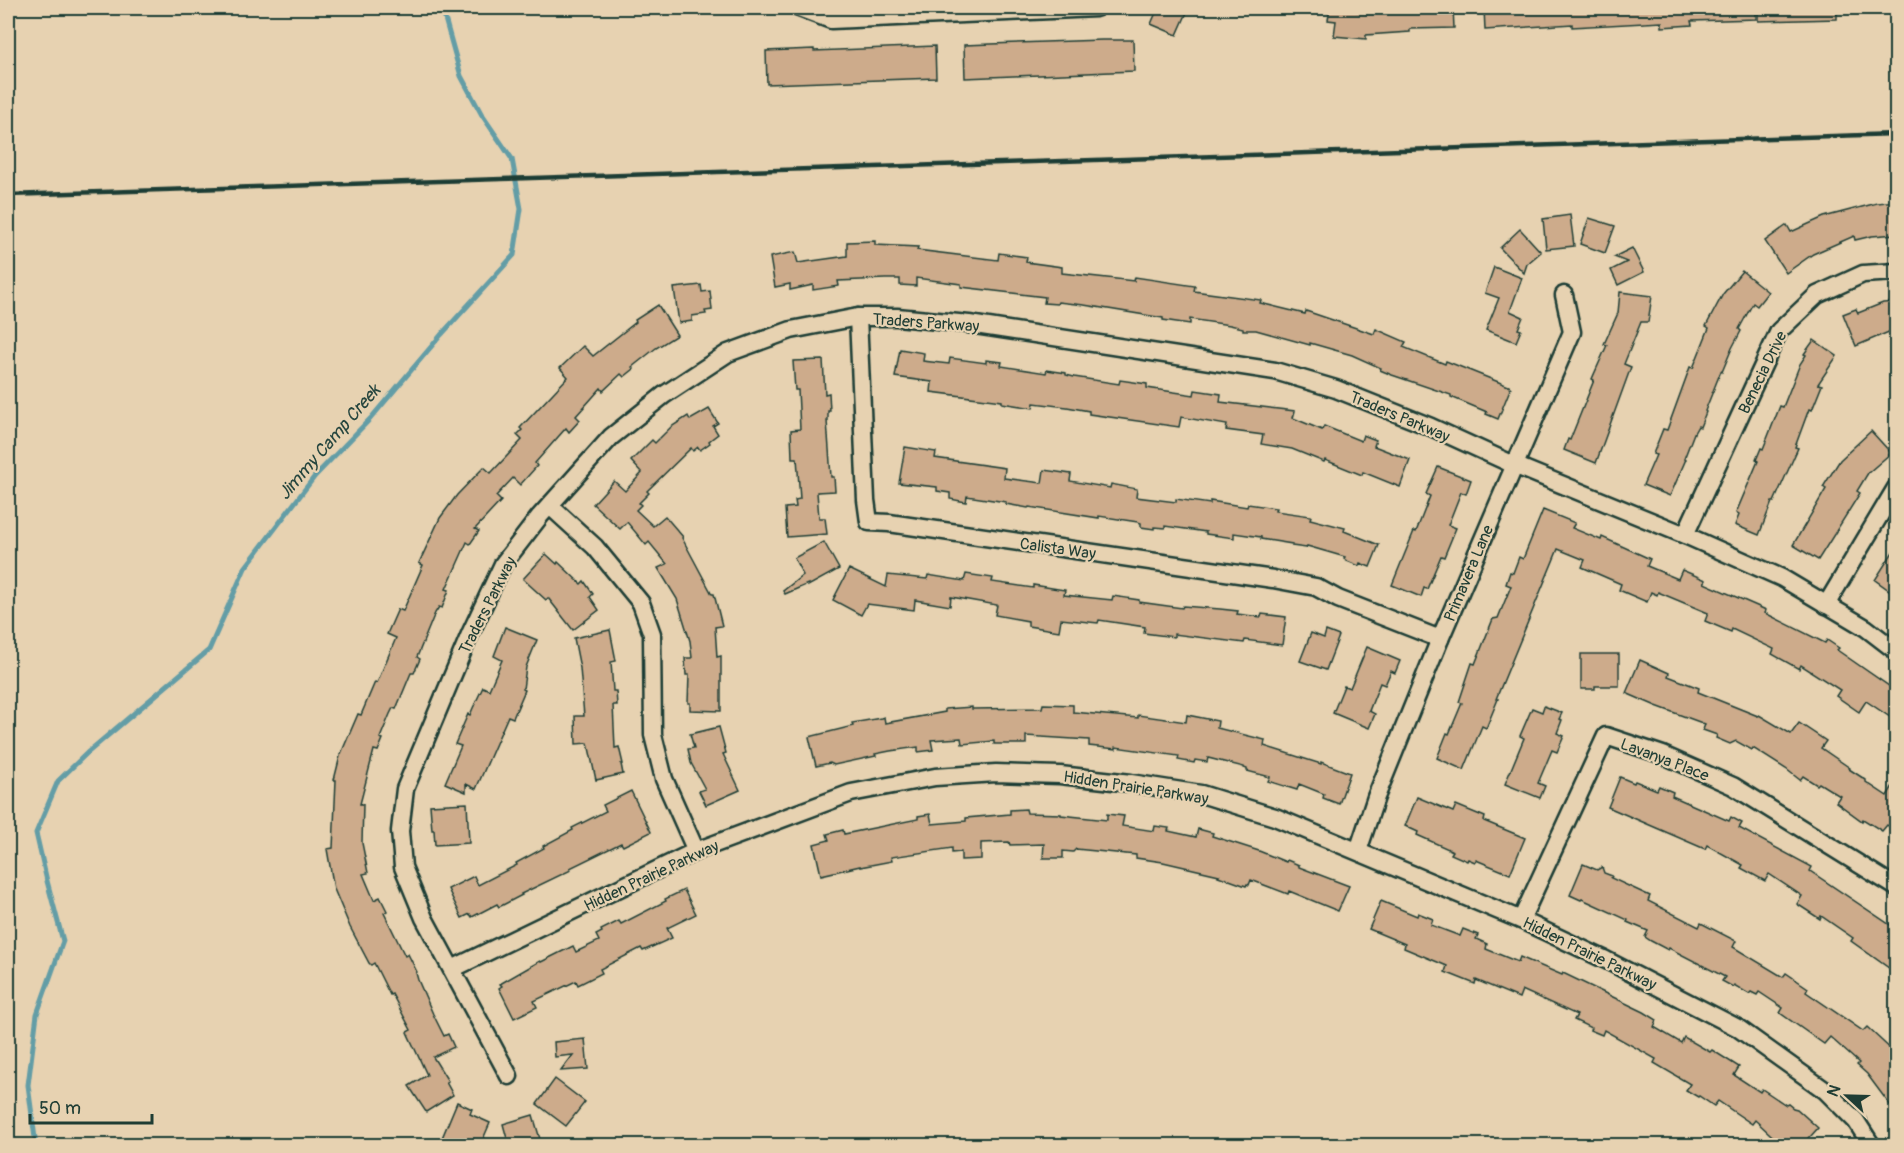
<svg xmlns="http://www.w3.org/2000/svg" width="1904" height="1153" viewBox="0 0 1904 1153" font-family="Pangolin,sans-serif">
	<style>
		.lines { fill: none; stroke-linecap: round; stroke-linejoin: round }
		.stream { stroke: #649da6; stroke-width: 5 }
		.building { fill: #cdab8b; stroke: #1f3d34; stroke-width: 1.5 }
		.minor-casing { stroke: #1f3d34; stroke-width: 21 }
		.minor { stroke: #e7d2b1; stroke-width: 16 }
		.rail { stroke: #1f3d34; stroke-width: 4.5 }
		.labels { text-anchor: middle; stroke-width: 4.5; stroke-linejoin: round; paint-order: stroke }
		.street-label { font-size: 16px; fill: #1f3d34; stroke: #e7d2b1 }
		.water-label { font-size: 18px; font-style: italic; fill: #25453e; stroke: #e7d2b1 }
	</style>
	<rect width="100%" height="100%" fill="#e7d2b1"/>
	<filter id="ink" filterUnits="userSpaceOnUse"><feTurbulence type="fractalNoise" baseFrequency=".0167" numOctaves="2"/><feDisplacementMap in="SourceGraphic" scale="12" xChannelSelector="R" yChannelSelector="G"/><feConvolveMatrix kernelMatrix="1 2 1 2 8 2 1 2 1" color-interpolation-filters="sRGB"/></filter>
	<g filter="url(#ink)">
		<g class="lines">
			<!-- stream -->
			<polyline class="stream" points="36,1146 28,1085 37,1014 63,941 47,881 36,833 58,781 87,753 209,650 245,568 315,476 371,418 441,335 514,255 521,209 512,159 482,115 461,76 444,15 447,8"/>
		</g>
		<!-- building -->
		<g class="building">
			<polygon points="1158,8 1189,8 1177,35 1151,24"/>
			<polygon points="1330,8 1353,8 1353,11 1380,14 1379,8 1396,8 1396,10 1402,11 1453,8 1454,28 1410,29 1410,32 1366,35 1366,39 1334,36 1336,21 1328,20"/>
			<polygon points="1484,8 1756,8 1756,19 1691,21 1692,25 1662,27 1662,22 1572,27 1572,24 1485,30"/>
			<polygon points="1758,8 1837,8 1837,19 1758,21"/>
			<polygon points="1102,40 1133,40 1134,71 965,78 964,45"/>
			<polygon points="935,46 936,78 767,84 766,51 814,49 814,51"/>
			<polygon points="1896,201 1896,234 1872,236 1855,240 1854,236 1813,254 1786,273 1765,241 1787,225 1791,232 1824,217 1877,203"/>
			<polygon points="1570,215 1574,246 1546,249 1543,219"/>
			<polygon points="1589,218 1615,226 1605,253 1580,244"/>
			<polygon points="1520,229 1541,252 1527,264 1524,273 1500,248"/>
			<polygon points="875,241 875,245 918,247 917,250 998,260 999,253 1027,257 1026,262 1062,267 1062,273 1134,281 1135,277 1195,286 1194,291 1261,300 1260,303 1305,314 1306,311 1374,334 1376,329 1406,342 1403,347 1445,364 1446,361 1511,387 1498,419 1486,414 1487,412 1451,397 1451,395 1392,375 1380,370 1381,368 1352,355 1310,343 1310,345 1256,330 1243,330 1243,328 1230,325 1190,319 1190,324 1163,320 1163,318 1084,305 1058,302 1057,304 1044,303 1045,297 961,287 961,284 916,278 916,286 900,285 900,279 885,279 838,281 839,286 813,290 813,285 790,290 790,284 775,287 770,257 795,252 798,263 847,256 847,242"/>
			<polygon points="1632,248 1644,272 1618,285 1611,270 1627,262 1614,257"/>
			<polygon points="1494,267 1522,278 1510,311 1523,317 1518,329 1521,330 1516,342 1486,330 1499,298 1485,293"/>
			<polygon points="1742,271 1768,292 1757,306 1753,303 1739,329 1741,331 1732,348 1722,372 1721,371 1705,411 1706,412 1700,427 1698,426 1694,433 1684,459 1686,459 1670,496 1643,485 1656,455 1653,454 1663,429 1667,430 1690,367 1693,368 1709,328 1706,326 1723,294"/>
			<polygon points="701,285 702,292 710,291 712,310 705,311 706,314 692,316 692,321 679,323 674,288"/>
			<polygon points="1620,292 1652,296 1648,322 1641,322 1624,364 1631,367 1596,463 1564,450 1568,439 1570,440 1594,380 1592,379 1607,345 1604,344 1618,313"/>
			<polygon points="1896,302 1896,331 1891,331 1856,346 1843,314 1856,309 1858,313 1883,303"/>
			<polygon points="658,305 677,335 656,348 632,367 634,369 624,377 621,374 603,391 601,388 576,416 580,420 569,432 566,428 535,463 537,466 520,485 513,478 496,496 501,501 475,529 479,531 470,544 467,542 446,589 449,590 442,608 439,607 435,613 417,657 420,659 414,673 411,673 396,709 393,708 390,714 380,738 383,739 378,751 374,750 360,804 363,804 362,843 368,873 363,874 374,900 380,897 387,911 384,913 405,956 408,954 417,972 416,973 418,980 433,1014 444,1036 448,1034 454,1047 433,1057 448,1081 446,1082 453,1095 426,1112 409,1086 427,1075 407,1032 411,1030 392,994 390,995 374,963 371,965 369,963 350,927 334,889 327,849 333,848 336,780 334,780 340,756 358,714 361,715 375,682 377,683 396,638 387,634 398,609 403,611 423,565 419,563 440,518 457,495 484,467 491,473 522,440 517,435 522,430 520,428 568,377 560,368 583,346 593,356 636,322 635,320"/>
			<polygon points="1814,340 1837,356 1818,384 1822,385 1812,410 1809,409 1795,447 1798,448 1774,502 1772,502 1759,535 1735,525 1739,515 1736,513 1758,461 1756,460 1761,448 1763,449 1780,406 1783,407 1800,364 1806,355 1804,354"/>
			<polygon points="900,349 924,353 923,361 949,364 950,358 986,363 986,360 1002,362 1001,366 1046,373 1047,370 1066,373 1066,375 1074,377 1119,384 1120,380 1147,384 1147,388 1194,395 1195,390 1221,394 1220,402 1295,411 1293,418 1322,430 1324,426 1361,441 1363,435 1376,440 1374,446 1410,460 1400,487 1363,472 1362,475 1325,460 1324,462 1292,449 1261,444 1263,435 1226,430 1227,425 1181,417 1179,427 1089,414 1089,411 1067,407 1034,403 1033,408 1002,403 1002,401 931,392 932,382 895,377"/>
			<polygon points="823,360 825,394 829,393 830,411 828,411 828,421 827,421 831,477 834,477 835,491 817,492 819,518 825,518 827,534 787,537 785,508 796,507 795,500 800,499 797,458 792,458 791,430 800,429 798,390 795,390 793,361"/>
			<polygon points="709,409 718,423 713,426 718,434 709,441 710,443 700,450 698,447 693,451 691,448 647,491 649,493 639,503 641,505 636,510 653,526 665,516 683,537 682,538 712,594 714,594 722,626 715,627 717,657 721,656 721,711 690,710 690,703 688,703 689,675 686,675 685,658 692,658 690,641 677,599 658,568 667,564 649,542 646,545 627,522 620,529 593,504 614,481 625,491 642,473 631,461 652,440 655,443 671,427 688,416 690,420"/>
			<polygon points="1871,431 1891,453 1868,473 1857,491 1860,493 1818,560 1793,545 1826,489 1823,487 1840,460"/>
			<polygon points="905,447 936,452 935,458 1005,468 1004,478 1042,483 1044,470 1071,474 1070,481 1110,488 1111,484 1137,489 1136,497 1176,502 1176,499 1210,504 1210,501 1247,507 1248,504 1276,508 1275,511 1311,516 1310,519 1345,528 1344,531 1379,545 1370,567 1360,563 1359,566 1347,561 1344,559 1345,557 1307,546 1306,548 1292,546 1292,544 1261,539 1261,537 1234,533 1234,538 1206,534 1206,532 1165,526 1165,528 1154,527 1154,529 1141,527 1141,523 1138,522 1099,516 1099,518 1029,507 1028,508 1006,504 1006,502 967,496 966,502 950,499 950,493 937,491 937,487 899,483"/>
			<polygon points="1438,467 1471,480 1466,494 1461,492 1448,525 1456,528 1444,557 1441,556 1427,589 1424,588 1421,597 1392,585 1414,531 1416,532 1430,496 1426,494"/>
			<polygon points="1543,510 1575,523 1572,528 1601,540 1602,537 1650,559 1647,566 1678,579 1682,570 1706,580 1704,583 1766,610 1765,613 1825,643 1827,640 1839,648 1837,650 1896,691 1896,721 1866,701 1859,712 1836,696 1840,690 1801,665 1799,669 1772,654 1774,649 1732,629 1731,632 1705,621 1708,613 1658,592 1657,595 1651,592 1647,602 1619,590 1621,584 1582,567 1585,560 1558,549 1496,699 1498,699 1487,726 1486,728 1482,726 1464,770 1437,758 1447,733 1449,734 1462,703 1459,702 1472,663 1475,664 1493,619 1498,618 1511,586 1506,584 1510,572 1513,573 1519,557 1523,559"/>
			<polygon points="824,542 839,569 808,586 808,584 785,594 783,591 803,575 794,558"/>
			<polygon points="1896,547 1896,595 1875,580"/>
			<polygon points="546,554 557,564 558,562 581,584 584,581 593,594 590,597 599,610 573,630 548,598 546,600 523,579"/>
			<polygon points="849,569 886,587 888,575 927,579 928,575 964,581 966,574 993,578 992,582 1033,588 1033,585 1065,590 1064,595 1112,600 1113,596 1139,600 1139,602 1182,608 1183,606 1220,609 1238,611 1237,614 1261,617 1262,614 1286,617 1282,645 1245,640 1244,643 1174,634 1174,637 1144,633 1145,627 1099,620 1098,623 1061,619 1059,631 1028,626 1028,621 995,615 997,605 951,597 950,606 915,600 914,610 867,604 861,615 833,600"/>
			<polygon points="505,627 537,640 526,667 523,689 525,690 513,718 508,716 476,789 466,784 466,792 445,783 461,746 455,744 468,714 470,715 473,708 483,687 489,690 502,660 494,656"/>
			<polygon points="610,630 616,661 611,662 613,691 616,691 617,705 613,705 615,748 619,747 623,764 621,764 623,774 596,780 588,743 576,744 575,716 584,716 580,668 574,638"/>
			<polygon points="1326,631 1339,636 1326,670 1300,661 1311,633 1324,638"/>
			<polygon points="1367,647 1400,661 1395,673 1391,671 1385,685 1380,683 1369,711 1375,714 1369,728 1333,713 1344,686 1350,688"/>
			<polygon points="1581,654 1619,654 1619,686 1595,686 1595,689 1581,689"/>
			<polygon points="1640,660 1669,673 1668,676 1699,688 1698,692 1758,716 1759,715 1791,734 1799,723 1826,741 1821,748 1850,768 1849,769 1866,780 1866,782 1887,796 1896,781 1896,832 1887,825 1882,831 1863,819 1862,821 1836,802 1840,796 1819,783 1817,785 1803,776 1800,780 1786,769 1753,748 1752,750 1736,741 1730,744 1716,738 1717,735 1703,730 1705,724 1656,706 1626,693"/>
			<polygon points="1043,704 1073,705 1073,712 1138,718 1138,715 1186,722 1187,715 1218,721 1217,728 1265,740 1264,746 1321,764 1321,762 1350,773 1339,804 1323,798 1324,794 1299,784 1297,790 1268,781 1270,777 1247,771 1247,769 1244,768 1244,767 1208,758 1207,762 1195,760 1194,763 1178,760 1179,756 1116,747 1116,749 1089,746 1089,740 1026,736 1026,744 994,744 994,741 962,744 961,738 931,740 933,750 918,752 918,747 890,751 875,754 876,756 834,765 830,763 816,766 809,737 853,726 852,723 881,718 884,717 885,723 945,712 945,709 972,707 972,709 1042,708"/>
			<polygon points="1544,706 1562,713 1559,719 1562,720 1557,733 1564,736 1557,752 1552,750 1538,783 1545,786 1540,798 1505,784 1524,738 1520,736 1532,708 1542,712"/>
			<polygon points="719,727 726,753 723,754 740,790 706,805 699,791 705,789 691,763 688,749 694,748 690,734"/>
			<polygon points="1620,777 1634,783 1635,781 1657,790 1659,786 1673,792 1672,796 1729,821 1731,817 1742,823 1739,828 1812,867 1810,871 1896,929 1896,973 1851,941 1853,938 1821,916 1820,919 1797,904 1802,896 1769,874 1765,881 1741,868 1743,865 1707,845 1705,849 1608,807"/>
			<polygon points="631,791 651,832 623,846 621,843 570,868 571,870 521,894 522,895 499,907 497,904 472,917 470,914 462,918 448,889 474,876 478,885 517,865 516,863 544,848 543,846 573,830 572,828 606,811 603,805"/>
			<polygon points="1417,797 1453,812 1456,805 1485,817 1484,821 1525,838 1510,874 1476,860 1475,862 1468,859 1467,861 1451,854 1453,851 1417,835 1418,832 1405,826"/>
			<polygon points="467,803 469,843 435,845 434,830 432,830 430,805"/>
			<polygon points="1026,809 1027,813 1061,814 1061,815 1107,820 1107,814 1124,816 1122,826 1154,831 1155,826 1169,828 1168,831 1196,837 1198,829 1213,833 1212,836 1259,851 1286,862 1287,860 1299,865 1299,867 1349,886 1338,911 1289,891 1288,894 1251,880 1249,885 1247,884 1246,886 1218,876 1219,875 1163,862 1136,858 1136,855 1076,849 1073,852 1063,851 1063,858 1043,858 1044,844 1010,845 1009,842 981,843 981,859 961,860 961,852 952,853 952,848 891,857 892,861 860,867 860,866 821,875 814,844 829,840 827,834 843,830 844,834 918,819 918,816 930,814 932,824 966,821 966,818 1010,814 1010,810"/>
			<polygon points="1583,864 1597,870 1602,867 1604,873 1612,876 1611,878 1650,896 1648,901 1699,927 1701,923 1736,941 1733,947 1783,977 1786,973 1808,988 1806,992 1863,1031 1867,1027 1896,1054 1896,1113 1867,1074 1857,1065 1859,1063 1830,1037 1824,1044 1780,1013 1783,1008 1759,992 1757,995 1751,992 1749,994 1734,985 1733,987 1722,981 1725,977 1669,948 1668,950 1651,941 1645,937 1648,931 1627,922 1628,920 1582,899 1581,900 1570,895"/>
			<polygon points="684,890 696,914 667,928 672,938 643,951 641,948 600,969 602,973 578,985 576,981 534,1001 537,1007 514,1018 499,988 502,986 500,984 540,961 541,962 573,946 576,952 599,941 596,935 602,932 601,930 619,921 621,924 666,901 665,899"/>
			<polygon points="1381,901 1417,916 1418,913 1433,919 1431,925 1460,936 1463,929 1478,935 1476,939 1487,944 1486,949 1518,962 1520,957 1562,975 1563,973 1644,1012 1657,1020 1654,1027 1681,1043 1684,1037 1710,1052 1712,1050 1739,1067 1734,1075 1760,1092 1762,1089 1786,1105 1788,1104 1793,1108 1797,1109 1818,1128 1802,1146 1783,1146 1755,1120 1752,1124 1718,1101 1714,1106 1699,1096 1698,1097 1686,1090 1690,1084 1654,1063 1656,1059 1604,1030 1602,1035 1590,1030 1591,1028 1574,1020 1577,1015 1522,990 1519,998 1476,980 1475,984 1445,972 1447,966 1404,948 1405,944 1369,929"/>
			<polygon points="585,1039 588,1069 561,1071 573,1055 555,1057 554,1042"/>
			<polygon points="555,1079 585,1102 566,1126 537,1104"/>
			<polygon points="457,1102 472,1109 470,1114 490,1123 480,1146 459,1146 442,1138"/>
			<polygon points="533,1115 542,1146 509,1146 503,1124"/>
		</g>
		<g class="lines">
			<!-- minor casing -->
			<g class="minor-casing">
				<g id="minor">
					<polyline points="799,8 831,20 1096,8"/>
					<polyline points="858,317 866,500 869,522 889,523 1273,579 1316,587 1338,599 1440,639"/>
					<polyline points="550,506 595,547 641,603 652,634 653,735 664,779 696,851"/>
					<polyline points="1685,535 1779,331 1817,295 1863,274 1896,272"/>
					<polyline points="1826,605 1896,488"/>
					<polyline points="1358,851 1376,797 1440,639 1572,332 1564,295"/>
					<polyline points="1521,920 1606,736 1663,755 1733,786 1896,887"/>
					<polyline points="452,969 696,851 851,793 935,777 996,773 1060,775 1131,783 1201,794 1275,817 1521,920 1606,960 1738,1028 1826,1091 1856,1121 1872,1146"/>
					<polyline points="509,1076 424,918 403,867 400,831 405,789 470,634 503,564 540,516 611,437 664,395 728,353 791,330 858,317 897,317 969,324 1275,371 1336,389 1431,427 1514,465 1685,535 1782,578 1866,628 1896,651"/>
				</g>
			</g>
			<!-- minor -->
			<use href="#minor" class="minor"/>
			<!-- rail -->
			<polyline class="rail" points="8,195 1896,134"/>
		</g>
	</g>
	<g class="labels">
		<!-- street labels -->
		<g class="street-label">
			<text transform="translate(926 322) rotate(4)" y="6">Traders Parkway</text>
			<text transform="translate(1762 372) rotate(-64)" y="6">Benecia Drive</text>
			<text transform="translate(1400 416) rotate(23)" y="6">Traders Parkway</text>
			<text transform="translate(1058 548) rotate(8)" y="6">Calista Way</text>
			<text transform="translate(1468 573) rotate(-67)" y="6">Primavera Lane</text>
			<text transform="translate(487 605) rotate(-63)" y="6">Traders Parkway</text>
			<text transform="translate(1665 759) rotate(21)" y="6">Lavanya Place</text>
			<text transform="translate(1136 787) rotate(9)" y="6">Hidden Prairie Parkway</text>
			<text transform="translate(651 875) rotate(-25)" y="6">Hidden Prairie Parkway</text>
			<text transform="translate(1590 953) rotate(26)" y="6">Hidden Prairie Parkway</text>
		</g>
		<!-- water labels -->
		<g class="water-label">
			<text transform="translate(329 442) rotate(-49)" y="6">Jimmy Camp Creek</text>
		</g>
	</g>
	<!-- margin -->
	<rect width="1904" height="1153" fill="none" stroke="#e7d2b1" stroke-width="30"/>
	<rect x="15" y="15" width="1874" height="1123" fill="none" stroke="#1f3d34" stroke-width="2" filter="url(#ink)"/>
	<!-- north arrow -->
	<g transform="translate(1847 1096) rotate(292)" stroke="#e7d2b1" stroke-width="4.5" paint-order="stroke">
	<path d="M0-4.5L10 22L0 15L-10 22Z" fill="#1f3d34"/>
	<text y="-9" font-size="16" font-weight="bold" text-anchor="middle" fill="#1f3d34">N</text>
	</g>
	<!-- scale -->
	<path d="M30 1114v9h122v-9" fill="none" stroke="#1f3d34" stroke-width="3"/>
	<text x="39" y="1114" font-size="18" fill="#1f3d34" stroke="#e7d2b1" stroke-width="4.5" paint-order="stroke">50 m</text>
</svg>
